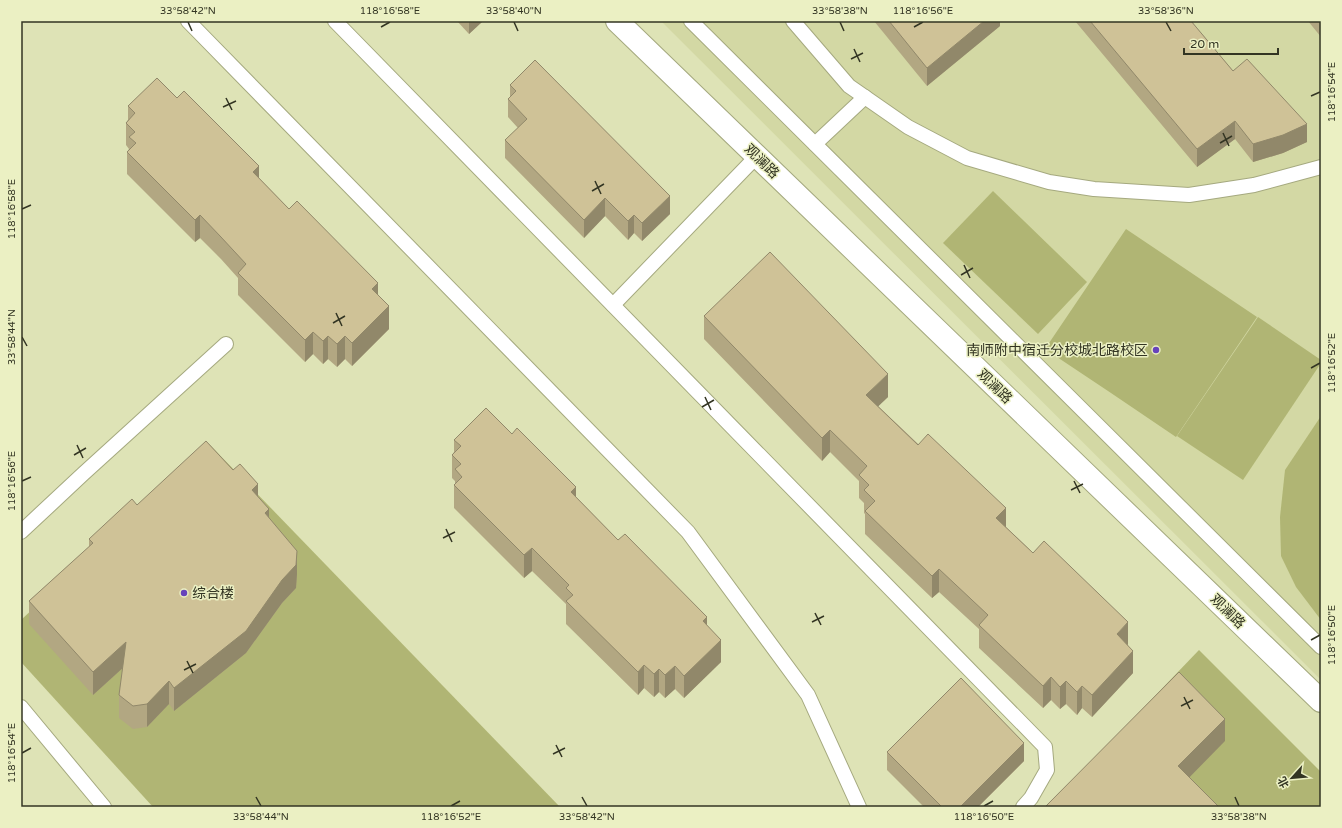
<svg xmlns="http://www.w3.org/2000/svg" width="1342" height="828" viewBox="0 0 1342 828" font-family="'Varela Round','Noto Sans SC',sans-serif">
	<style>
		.built { fill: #d3d8a4 }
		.green { fill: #b0b574 }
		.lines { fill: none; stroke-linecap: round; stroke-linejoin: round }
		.lane-casing { stroke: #a5a97f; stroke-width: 16 }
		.street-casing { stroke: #a5a97f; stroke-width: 24 }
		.lane { stroke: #fff; stroke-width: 14 }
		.street { stroke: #fff; stroke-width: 22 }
		.wall { fill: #b2a782 }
		.shaded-wall { fill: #91886a }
		.building { fill: #cfc297; stroke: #91886a }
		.ticks { fill: none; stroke: #333523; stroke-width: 1.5 }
		.poi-dot { fill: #6743bb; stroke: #ebf0c3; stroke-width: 1.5 }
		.labels { text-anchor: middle; stroke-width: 3; stroke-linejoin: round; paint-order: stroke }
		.street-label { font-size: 14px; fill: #333523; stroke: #ebf0c3 }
		.poi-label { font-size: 14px; fill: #333523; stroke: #ebf0c3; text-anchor: end }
		.neatline { fill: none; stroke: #333523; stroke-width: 1.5 }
		.ticks-label { font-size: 10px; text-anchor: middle; fill: #333523 }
	</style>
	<rect width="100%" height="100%" fill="#dee3b6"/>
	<!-- built -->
	<polygon class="built" points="661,21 1321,21 1321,680"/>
	<!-- green -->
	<g class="green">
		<polygon points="993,191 1087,282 1038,334 943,243"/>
		<polygon points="1126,229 1257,317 1176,437 1111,393 1119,381 1111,393 1045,349"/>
		<polygon points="1258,317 1321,360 1321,363 1243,480 1177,436"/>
		<polygon points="1321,416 1321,620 1296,587 1281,556 1280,517 1285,470"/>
		<polygon points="209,444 560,807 153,807 21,662 21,620"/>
		<polygon points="1199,650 1321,772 1321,807 1210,807 1127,725"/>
	</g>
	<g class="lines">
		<!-- lane casing -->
		<g class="lane-casing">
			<g id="lane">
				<polyline points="188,21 688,532 808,695 859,807"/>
				<polyline points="335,21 1045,747 1047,770 1031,798 1023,807"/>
				<polyline points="691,21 1321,647"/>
				<polyline points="793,21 849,86 908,127 967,158 1049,182 1094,189 1189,195 1254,185 1321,167"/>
				<polyline points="815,144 865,97"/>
				<polyline points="613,305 757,156"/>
				<polyline points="21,532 83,474 226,344"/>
				<polyline points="21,707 104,807"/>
			</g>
		</g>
		<!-- street casing -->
		<g class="street-casing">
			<polyline id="street" points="617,21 1321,701"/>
		</g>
		<!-- lane -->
		<use href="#lane" class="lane"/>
		<!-- street -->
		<use href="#street" class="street"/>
	</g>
	<!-- wall -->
	<g class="wall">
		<polygon points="457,21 483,21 469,34"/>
		<polygon points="874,21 1000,21 1000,26 927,86"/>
		<polygon points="1075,21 1191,21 1233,71 1307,142 1283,153 1253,162 1235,139 1197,167"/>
		<polygon points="1308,21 1321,21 1321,37"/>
		<polygon points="510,85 670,214 642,241 634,233 628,240 605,216 584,238 505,158 505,140 518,128 508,117 508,99 510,97"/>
		<polygon points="128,106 259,178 289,209 378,294 389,329 352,366 345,359 337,367 328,359 323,364 313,354 305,362 238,295 238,278 221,259 200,238 195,242 127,174 127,152 129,149 126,145 126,123 128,120"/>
		<polygon points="704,316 888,397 878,406 1006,527 1128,644 1128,645 1133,673 1092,717 1082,708 1077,715 1066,704 1060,709 1051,700 1043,708 979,648 979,629 939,592 932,598 865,534 865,514 864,513 864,503 859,498 859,481 830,452 822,461 704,339"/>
		<polygon points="512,434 576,497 618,540 707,626 721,662 684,698 675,689 665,698 659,692 654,697 644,688 638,695 566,624 566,604 532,571 524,578 454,508 454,485 455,485 455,481 452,478 452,455 454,452 454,440"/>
		<polygon points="233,470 258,497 297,574 296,588 282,603 246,653 174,711 169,704 147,727 133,729 119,718 119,695 123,668 93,695 29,624 29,601 89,547 89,539 137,505"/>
		<polygon points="887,752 1024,761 978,807 924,807 887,770"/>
	</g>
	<!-- shaded-wall -->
	<g class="shaded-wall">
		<polygon points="469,21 483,21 469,34"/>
		<polygon points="984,21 1000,21 1000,26 927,86 927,68"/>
		<polygon points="1235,121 1235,139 1197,167 1197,149"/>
		<polygon points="1307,124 1307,142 1283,153 1253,162 1253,144"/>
		<polygon points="259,166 259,189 253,172"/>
		<polygon points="670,196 670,214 642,241 642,223"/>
		<polygon points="605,198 605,216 584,238 584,220"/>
		<polygon points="200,215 200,238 195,242 195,220"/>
		<polygon points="634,215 634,233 628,240 628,221"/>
		<polygon points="378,283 378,305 372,289"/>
		<polygon points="389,306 389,329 352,366 352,343"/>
		<polygon points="313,332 313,354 305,362 305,340"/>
		<polygon points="328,336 328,359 323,364 323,341"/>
		<polygon points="345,336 345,359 337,367 337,344"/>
		<polygon points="888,374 888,397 866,418 866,395"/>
		<polygon points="830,430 830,452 822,461 822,438"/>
		<polygon points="258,484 258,507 252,490"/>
		<polygon points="576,487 576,510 571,492"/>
		<polygon points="1006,508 1006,530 996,518"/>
		<polygon points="269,509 269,532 265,513"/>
		<polygon points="532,548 532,571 524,578 524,555"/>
		<polygon points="297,551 297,574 296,588 282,603 246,653 174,711 174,688"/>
		<polygon points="939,569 939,592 932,598 932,576"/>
		<polygon points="707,617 707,639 703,621"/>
		<polygon points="1128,622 1128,644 1117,657 1117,634"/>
		<polygon points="721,640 721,662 684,698 684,676"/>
		<polygon points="126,642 126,665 93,695 93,672"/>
		<polygon points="1133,651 1133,673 1092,717 1092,695"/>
		<polygon points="644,665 644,688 638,695 638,672"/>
		<polygon points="675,666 675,689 665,698 665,675"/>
		<polygon points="659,669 659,692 654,697 654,674"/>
		<polygon points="1051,677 1051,700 1043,708 1043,686"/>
		<polygon points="169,681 169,704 147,727 147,704"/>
		<polygon points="1066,681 1066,704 1060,709 1060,687"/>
		<polygon points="1082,686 1082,708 1077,715 1077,692"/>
		<polygon points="1225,719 1225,741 1178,789 1178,766"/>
		<polygon points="1024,743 1024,761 978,807 960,807"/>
	</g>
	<!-- building -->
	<g class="building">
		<polygon points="889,21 984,21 927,68"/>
		<polygon points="1090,21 1191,21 1233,71 1247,59 1307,124 1283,135 1253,144 1235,121 1197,149"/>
		<polygon points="535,60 670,196 642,223 634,215 628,221 605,198 584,220 505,140 527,119 508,99 516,91 510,85"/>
		<polygon points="157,78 177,98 184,91 259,166 253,172 289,209 297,201 378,283 372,289 389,306 352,343 345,336 337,344 328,336 323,341 313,332 305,340 238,273 246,264 221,237 200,215 195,220 127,152 136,143 129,137 135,132 126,123 135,113 128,106"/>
		<polygon points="770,252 888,374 866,395 918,445 928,434 1006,508 996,518 1033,553 1044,541 1128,622 1117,634 1133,651 1092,695 1082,686 1077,692 1066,681 1060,687 1051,677 1043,686 979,625 988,615 939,569 932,576 865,511 875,501 864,490 869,485 859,475 867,466 830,430 822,438 704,316"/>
		<polygon points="486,408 512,434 517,428 576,487 571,492 618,540 625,534 707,617 703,621 721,640 684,676 675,666 665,675 659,669 654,674 644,665 638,672 566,601 573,595 566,588 569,585 532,548 524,555 454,485 462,477 455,469 461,464 452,455 461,446 454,440"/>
		<polygon points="206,441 233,470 240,464 258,484 252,490 269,509 265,513 297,551 296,565 282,580 246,631 174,688 169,681 147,704 133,706 119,695 126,642 93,672 29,601 93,543 89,539 132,499 137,505"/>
		<polygon points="1179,672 1225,719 1178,766 1219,807 1045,807"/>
		<polygon points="961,678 1024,743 960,807 942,807 887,752"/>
	</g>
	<!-- ticks -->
	<path class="ticks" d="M188,22L192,31M514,22L518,31M840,22L844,31M1166,22L1171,31M381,27L390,22M914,27L923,22M854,49L860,62M851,59L863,53M1311,96L1320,92M226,98L232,110M223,107L236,101M1223,133L1229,146M1220,143L1232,136M595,181L601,194M592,191L604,184M22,209L31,205M964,265L970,278M961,275L973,268M336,313L342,326M333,323L345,316M22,337L27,346M1311,368L1320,363M705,397L711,410M702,407L714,400M77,445L83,458M74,455L86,448M22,481L31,477M1074,481L1080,493M1071,490L1083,484M446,529L452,542M443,538L455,532M815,613L821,625M812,622L824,616M1311,640L1320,635M187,661L193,673M184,670L196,664M1184,697L1190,709M1181,706L1193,700M556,745L562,757M22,753L31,748M553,754L565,748M256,797L261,806M582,797L587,806M1235,797L1239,806M451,806L460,801M984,806L993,801"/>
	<!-- markers -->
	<g class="poi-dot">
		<circle cx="1156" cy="350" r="4"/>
		<circle cx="184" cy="593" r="4"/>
	</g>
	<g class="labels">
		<!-- street labels -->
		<g class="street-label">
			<text transform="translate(762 161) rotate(44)" y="5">观澜路</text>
			<text transform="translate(995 386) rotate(44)" y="5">观澜路</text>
			<text transform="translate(1228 611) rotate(44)" y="5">观澜路</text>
		</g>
		<!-- poi labels -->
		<g class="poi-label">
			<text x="1148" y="355">南师附中宿迁分校城北路校区</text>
			<text x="192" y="598" text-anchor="start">综合楼</text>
		</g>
	</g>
	<!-- border -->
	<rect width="1342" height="828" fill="none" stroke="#ebf0c3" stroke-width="44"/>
	<!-- north arrow -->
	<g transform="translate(1292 778) rotate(243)" stroke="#ebf0c3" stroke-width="3" paint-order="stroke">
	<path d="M0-3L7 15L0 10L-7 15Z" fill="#333523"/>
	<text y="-6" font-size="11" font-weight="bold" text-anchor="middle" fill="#333523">北</text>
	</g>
	<!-- scale -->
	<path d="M1184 48v6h94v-6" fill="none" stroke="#333523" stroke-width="2"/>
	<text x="1190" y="48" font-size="12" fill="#333523" stroke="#ebf0c3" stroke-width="3" paint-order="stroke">20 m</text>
	<rect x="22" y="22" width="1298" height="784" class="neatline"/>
	<g class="ticks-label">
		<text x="188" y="14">33°58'42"N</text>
		<text x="390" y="14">118°16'58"E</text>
		<text x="514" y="14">33°58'40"N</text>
		<text x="840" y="14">33°58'38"N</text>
		<text x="923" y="14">118°16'56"E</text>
		<text x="1166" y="14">33°58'36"N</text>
		<text transform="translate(1331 92) rotate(-90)" y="4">118°16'54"E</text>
		<text transform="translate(11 209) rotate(-90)" y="4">118°16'58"E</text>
		<text transform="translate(11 337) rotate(-90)" y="4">33°58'44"N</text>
		<text transform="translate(1331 363) rotate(-90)" y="4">118°16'52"E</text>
		<text transform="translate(11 481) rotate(-90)" y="4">118°16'56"E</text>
		<text transform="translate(1331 635) rotate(-90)" y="4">118°16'50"E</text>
		<text transform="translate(11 753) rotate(-90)" y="4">118°16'54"E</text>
		<text x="261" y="820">33°58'44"N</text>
		<text x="451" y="820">118°16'52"E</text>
		<text x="587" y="820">33°58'42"N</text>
		<text x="984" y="820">118°16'50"E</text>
		<text x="1239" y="820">33°58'38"N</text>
	</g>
</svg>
